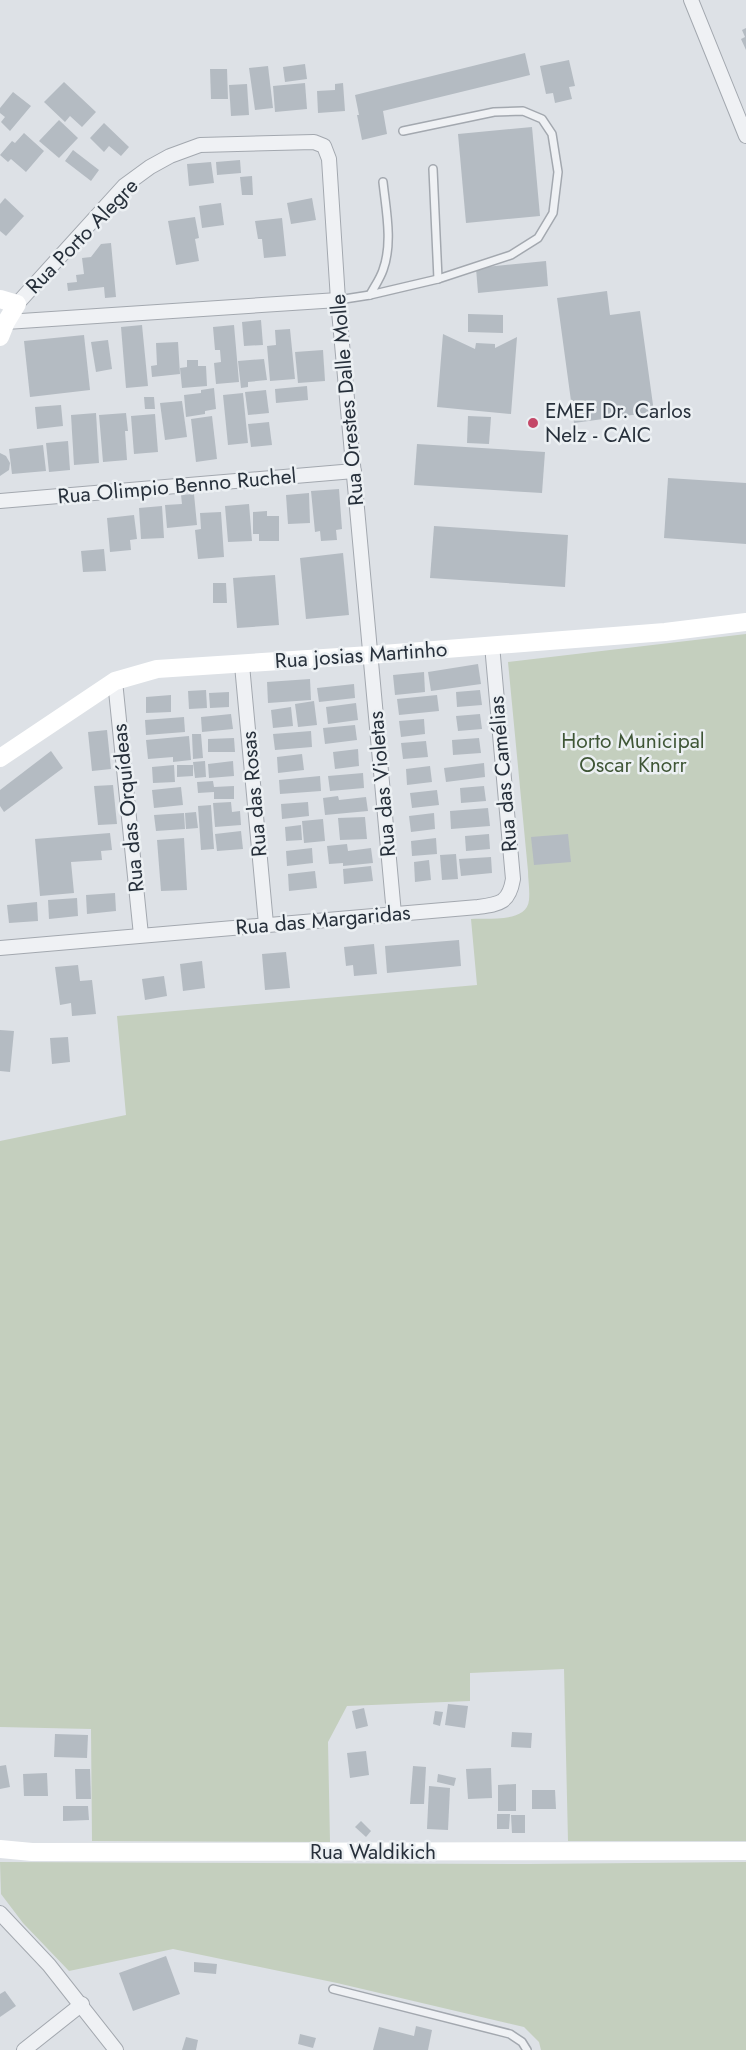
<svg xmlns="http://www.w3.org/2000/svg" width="746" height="2050" viewBox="0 0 746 2050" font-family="Jost,sans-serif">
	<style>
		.green { fill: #c4cfbe }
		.building { fill: #b4bbc2 }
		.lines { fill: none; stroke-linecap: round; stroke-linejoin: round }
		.lane-casing { stroke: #a3a8af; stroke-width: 10 }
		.street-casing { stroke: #a3a8af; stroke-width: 16 }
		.lane { stroke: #eff1f4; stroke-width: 7 }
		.street { stroke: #eff1f4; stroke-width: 14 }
		.secondary { stroke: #fff; stroke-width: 18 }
		.poi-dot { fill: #c44868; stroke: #ecf0f3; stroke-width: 2 }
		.labels { text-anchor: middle; stroke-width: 5; stroke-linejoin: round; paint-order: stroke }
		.street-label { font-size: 21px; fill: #27303b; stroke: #ecf0f3 }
		.poi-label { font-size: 21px; fill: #27303b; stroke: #ecf0f3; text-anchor: start }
		.park-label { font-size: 21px; fill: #3f5636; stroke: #ecf0f3 }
	</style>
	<rect width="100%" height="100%" fill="#dde1e6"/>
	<!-- green -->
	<g class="green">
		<path d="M746,634V1841H568L564,1669L470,1673V1701L347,1706L328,1742L330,1842L92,1841L91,1729L0,1727V1141L126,1115L117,1016L477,985L471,919C488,918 527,923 529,900C530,890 528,880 528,871L508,662Z"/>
		<polygon points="0,1862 529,1864 746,1862 746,2050 541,2050 539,2042 524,2027 337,1983 173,1949 69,1971 23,1923 1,1894"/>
	</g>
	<!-- building -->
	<g class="building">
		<polygon points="746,28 746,50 741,39 745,37 742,30"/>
		<polygon points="525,53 530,75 383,111 387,134 362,140 357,115 359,115 355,95"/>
		<polygon points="569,60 575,86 569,87 572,99 555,103 553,93 546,94 540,66"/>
		<polygon points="305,64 307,79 285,82 283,67"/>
		<polygon points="268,66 273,108 255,110 249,68"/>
		<polygon points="210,69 227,69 228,99 211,99"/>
		<polygon points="64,82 96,112 82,127 70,116 65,122 44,102"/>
		<polygon points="305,83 307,109 275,112 273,86"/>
		<polygon points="343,83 345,111 318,113 317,91 335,90 335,84"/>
		<polygon points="247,84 249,115 231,116 229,85"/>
		<polygon points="13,92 31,106 10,131 1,122 5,117 0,113 0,108"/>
		<polygon points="59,120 78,138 59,158 39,141"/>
		<polygon points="104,123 129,147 121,156 109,146 104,152 90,138"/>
		<polygon points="532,127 540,216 466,223 458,134"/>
		<polygon points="24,133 44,151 26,172 11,159 8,162 0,155 12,141 15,143"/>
		<polygon points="73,150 99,170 91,181 65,161"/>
		<polygon points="240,160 241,173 217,175 216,162"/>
		<polygon points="211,162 214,183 189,186 187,164"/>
		<polygon points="252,176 253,195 242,195 240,177"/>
		<polygon points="5,198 24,216 6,236 0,231 0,204"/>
		<polygon points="312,198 316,220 291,224 287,203"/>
		<polygon points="221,203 224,225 202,228 199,206"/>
		<polygon points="195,217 199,238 195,239 199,261 176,265 168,221"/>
		<polygon points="282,218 286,256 264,258 262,239 258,239 255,221"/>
		<polygon points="111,243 116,297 105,298 104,287 68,291 67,283 77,282 76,275 84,274 82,258 91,257 101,244"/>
		<polygon points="546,261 548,286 478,293 476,268"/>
		<polygon points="607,291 610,315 640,311 654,412 574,423 557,298"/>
		<polygon points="468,314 503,315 503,333 468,332"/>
		<polygon points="261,320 263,345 244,346 242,322"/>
		<polygon points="142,325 148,386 126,388 121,327"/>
		<polygon points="234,325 239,382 216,384 214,363 221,362 220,350 215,350 213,327"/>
		<polygon points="290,329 295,379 270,381 267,346 276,345 275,330"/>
		<polygon points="443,334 475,349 476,343 495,344 495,348 517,337 511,414 437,407"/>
		<polygon points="84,335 90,390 30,397 24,341"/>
		<polygon points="108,340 112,369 96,372 91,342"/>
		<polygon points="178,342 180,374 152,377 151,366 157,365 156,343"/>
		<polygon points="323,350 325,381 298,383 295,352"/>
		<polygon points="264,359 267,380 248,382 248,387 241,388 238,361"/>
		<polygon points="187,360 198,360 198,366 206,366 207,386 182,388 180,368 187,367"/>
		<polygon points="307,386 308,400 276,403 275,389"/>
		<polygon points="214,388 216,409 205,411 205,414 186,417 184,395 201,393 201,390"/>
		<polygon points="266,390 269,413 248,415 245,392"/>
		<polygon points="243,393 248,443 228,445 223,395"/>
		<polygon points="144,397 154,397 155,409 145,409"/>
		<polygon points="182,401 187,437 165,440 160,403"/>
		<polygon points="61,405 63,426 37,429 35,407"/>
		<polygon points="96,413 99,463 74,465 71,415"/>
		<polygon points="126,413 128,431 125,431 127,460 103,462 99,415"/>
		<polygon points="155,414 158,452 134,454 131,416"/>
		<polygon points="212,416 217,459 196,462 191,419"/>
		<polygon points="468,416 491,417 489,444 467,443"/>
		<polygon points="269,422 272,445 251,447 248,424"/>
		<polygon points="68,441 70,470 49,472 46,443"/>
		<polygon points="417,444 545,452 542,493 414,485"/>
		<polygon points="43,445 46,471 12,474 9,449"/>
		<polygon points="0,453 6,456 10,463 9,470 0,476"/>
		<polygon points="668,478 746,483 746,544 664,538"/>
		<polygon points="339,489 342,529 336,530 337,540 321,541 320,531 315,532 311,491"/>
		<polygon points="309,493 310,523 288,524 286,495"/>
		<polygon points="194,494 197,525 167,528 165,505 182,504 181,495"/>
		<polygon points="249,504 252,541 228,542 225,506"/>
		<polygon points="162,506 164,538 141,539 139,508"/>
		<polygon points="267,511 267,516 279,516 279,541 259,541 259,534 253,534 253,512"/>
		<polygon points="221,512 224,557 198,559 195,530 201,529 200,513"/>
		<polygon points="134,515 137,539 130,540 131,550 110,552 107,518"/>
		<polygon points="434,526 568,535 565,587 430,578"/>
		<polygon points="104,549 106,571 83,572 81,551"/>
		<polygon points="343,553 349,615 306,619 300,558"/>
		<polygon points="275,575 279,625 237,628 233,578"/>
		<polygon points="213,583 226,583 227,603 213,603"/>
		<polygon points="478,664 481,684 431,691 428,672"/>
		<polygon points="424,672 425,692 395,695 393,675"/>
		<polygon points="310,679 311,700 268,703 267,682"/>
		<polygon points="354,684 355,698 319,702 317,688"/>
		<polygon points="206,690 207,708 189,709 188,691"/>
		<polygon points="480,690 482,705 457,707 456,692"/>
		<polygon points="229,692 229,707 210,708 209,693"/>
		<polygon points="171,695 171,712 146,713 146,697"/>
		<polygon points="437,695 439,711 399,715 397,699"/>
		<polygon points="314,701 317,725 298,727 295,704"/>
		<polygon points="356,703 358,720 328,724 326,707"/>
		<polygon points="291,707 293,726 273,728 271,710"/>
		<polygon points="231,714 233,729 202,732 201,717"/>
		<polygon points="480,714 482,729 458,731 456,716"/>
		<polygon points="184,717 185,732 146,735 145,720"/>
		<polygon points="424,719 425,734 401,737 399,721"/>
		<polygon points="355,725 357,740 325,744 323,728"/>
		<polygon points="107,730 111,769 92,771 88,732"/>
		<polygon points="311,731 312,747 275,750 273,734"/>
		<polygon points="192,734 201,734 203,758 193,759"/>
		<polygon points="189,736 191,760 173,762 173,757 148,759 146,740"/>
		<polygon points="234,738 235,752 208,752 208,739"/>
		<polygon points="479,738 481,753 453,755 452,740"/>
		<polygon points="426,741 428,757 403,759 401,743"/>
		<polygon points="358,749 359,766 335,769 333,752"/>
		<polygon points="51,751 63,768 4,812 0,806 0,790"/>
		<polygon points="302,754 304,770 278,773 277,757"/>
		<polygon points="205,761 206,777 195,778 193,762"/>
		<polygon points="233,761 234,776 209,778 208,764"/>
		<polygon points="484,763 485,777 446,782 444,768"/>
		<polygon points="174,765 175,782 153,783 152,767"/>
		<polygon points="177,765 193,765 193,776 177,777"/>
		<polygon points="430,766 432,782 407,785 406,769"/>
		<polygon points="363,773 364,788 330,791 328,776"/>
		<polygon points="320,776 321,791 280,794 279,780"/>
		<polygon points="213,781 214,787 234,786 234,799 214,799 214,792 198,793 197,782"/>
		<polygon points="113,785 117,824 98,825 94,786"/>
		<polygon points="484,786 486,801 461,803 460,788"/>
		<polygon points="181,787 183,805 154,808 152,790"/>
		<polygon points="437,790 439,805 412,808 410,793"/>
		<polygon points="338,796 339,800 366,797 368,811 325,815 323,798"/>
		<polygon points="231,802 232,812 240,811 241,825 215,827 213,803"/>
		<polygon points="308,802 309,816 282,819 281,804"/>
		<polygon points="211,805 214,849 201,850 198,806"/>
		<polygon points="488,808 490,826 451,829 450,811"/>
		<polygon points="196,812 198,828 186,829 185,813"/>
		<polygon points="184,813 185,829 156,831 154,815"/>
		<polygon points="434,813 435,829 411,832 409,816"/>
		<polygon points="365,817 367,839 340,840 338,818"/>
		<polygon points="323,819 325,841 304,843 302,821"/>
		<polygon points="301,825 302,840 286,841 285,827"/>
		<polygon points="241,831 243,849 217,851 215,834"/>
		<polygon points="110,833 112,850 101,851 102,860 71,862 74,893 40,896 35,839"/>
		<polygon points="489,834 490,849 466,851 465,836"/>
		<polygon points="568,834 571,862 534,865 531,837"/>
		<polygon points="184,838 187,890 161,891 157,840"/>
		<polygon points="436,838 437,854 412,856 411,841"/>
		<polygon points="347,844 348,851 371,848 373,863 343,866 343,863 329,864 327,846"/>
		<polygon points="312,848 313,863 287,866 286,851"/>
		<polygon points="456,854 458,879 442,880 440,855"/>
		<polygon points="491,857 492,873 461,876 459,859"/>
		<polygon points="429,860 431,880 415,882 414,862"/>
		<polygon points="371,866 373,881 344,884 343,869"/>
		<polygon points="315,871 317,888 289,891 288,874"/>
		<polygon points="115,893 116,911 87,914 86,895"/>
		<polygon points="77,898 78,916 49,919 48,900"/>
		<polygon points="37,902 38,921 9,923 7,905"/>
		<polygon points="459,940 461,966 387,973 385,946"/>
		<polygon points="374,944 377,974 354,976 353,965 346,966 344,947"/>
		<polygon points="286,952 290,988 265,990 262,954"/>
		<polygon points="202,961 205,988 183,991 180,964"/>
		<polygon points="78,965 80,981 92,980 96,1014 72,1016 71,1003 60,1005 55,967"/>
		<polygon points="164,976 167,996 145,1000 142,979"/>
		<polygon points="0,1030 14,1031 10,1072 0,1071"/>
		<polygon points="68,1037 70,1062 52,1064 50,1038"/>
		<polygon points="448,1704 468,1706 465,1728 445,1725"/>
		<polygon points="364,1708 368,1726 356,1729 352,1711"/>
		<polygon points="435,1711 443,1712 440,1726 433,1724"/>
		<polygon points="512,1732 532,1733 531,1748 511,1747"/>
		<polygon points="55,1734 88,1735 87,1758 54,1757"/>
		<polygon points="366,1751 369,1775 350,1778 347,1753"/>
		<polygon points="6,1765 10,1787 0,1789 0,1766"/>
		<polygon points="413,1766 426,1767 424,1804 410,1804"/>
		<polygon points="491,1768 492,1798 468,1799 466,1769"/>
		<polygon points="75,1769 90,1769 91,1799 76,1799"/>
		<polygon points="47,1773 48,1796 24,1796 23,1774"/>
		<polygon points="438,1774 456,1778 454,1786 437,1782"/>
		<polygon points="516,1784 516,1811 498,1811 498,1785"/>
		<polygon points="429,1786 450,1788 448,1830 427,1829"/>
		<polygon points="532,1790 555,1790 556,1809 532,1809"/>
		<polygon points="63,1806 88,1806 89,1820 63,1821"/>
		<polygon points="497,1814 510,1814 509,1829 497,1829"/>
		<polygon points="511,1815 525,1815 525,1833 512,1833"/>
		<polygon points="361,1821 371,1831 366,1837 355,1827"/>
		<polygon points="166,1956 180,1994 133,2011 119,1973"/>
		<polygon points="194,1962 217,1964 216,1974 194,1972"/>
		<polygon points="5,1991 16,2006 0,2017 0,1994"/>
		<polygon points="416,2026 432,2030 428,2050 373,2050 379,2027 414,2036"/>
		<polygon points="300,2034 316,2038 313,2048 298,2044"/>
		<polygon points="186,2037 198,2040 196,2050 182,2050"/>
	</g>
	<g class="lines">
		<!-- lane casing -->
		<g class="lane-casing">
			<g id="lane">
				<polyline points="433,169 438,279"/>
				<path d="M370,295C374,287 380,279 383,270C393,243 386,210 383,182"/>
				<polyline points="338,300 370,295 438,279 511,255 538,238 553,213 558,172 552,134 542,119 523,111 494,112 403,131"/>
				<polyline points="333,1989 510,2034 522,2042 527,2050"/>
			</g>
		</g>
		<!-- street casing -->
		<g class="street-casing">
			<g id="street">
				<polyline points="691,0 746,136"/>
				<polyline points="17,304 124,186 150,167 170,156 200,145 314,142 324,146 329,159 338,300 394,914"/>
				<polyline points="6,322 338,300"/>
				<polyline points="0,501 354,471"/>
				<polyline points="242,665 266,924"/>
				<polyline points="115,681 141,935"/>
				<path d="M0,948L478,907C500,904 509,903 513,879L492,645"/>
				<polyline points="0,1913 49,1965 116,2050"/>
				<polyline points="24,2050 82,2004"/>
			</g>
		</g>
		<!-- lane -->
		<use href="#lane" class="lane"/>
		<!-- street -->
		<use href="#street" class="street"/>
		<!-- secondary -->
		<g class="secondary">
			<polyline points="0,299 17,304 6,322 0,337"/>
			<polyline points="0,758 115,681 157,669 370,655 665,632 746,622"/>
			<polyline points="0,1849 32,1852 746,1851"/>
		</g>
	</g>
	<!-- markers -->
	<circle class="poi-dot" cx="533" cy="423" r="6"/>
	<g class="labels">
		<!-- street labels -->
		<g class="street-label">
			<text transform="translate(82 236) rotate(-46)" y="7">Rua Porto Alegre</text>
			<text transform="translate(347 400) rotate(-95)" y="7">Rua Orestes Dalle Molle</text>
			<text transform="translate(177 486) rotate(-5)" y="7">Rua Olimpio Benno Ruchel</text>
			<text transform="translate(361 655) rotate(-4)" y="7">Rua josias Martinho</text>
			<text transform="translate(503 774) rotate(-95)" y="7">Rua das Camélias</text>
			<text transform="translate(382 784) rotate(-95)" y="7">Rua das Violetas</text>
			<text transform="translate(254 794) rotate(-95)" y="7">Rua das Rosas</text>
			<text transform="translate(128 808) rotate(-96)" y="7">Rua das Orquídeas</text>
			<text transform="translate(323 920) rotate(-5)" y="7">Rua das Margaridas</text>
			<text x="373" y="1859">Rua Waldikich</text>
		</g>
		<!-- poi labels -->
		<g class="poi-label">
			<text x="545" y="418">EMEF Dr. Carlos<tspan x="545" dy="24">Nelz - CAIC</tspan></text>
		</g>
		<!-- park labels -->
		<g class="park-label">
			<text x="633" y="748">Horto Municipal<tspan x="633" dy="24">Oscar Knorr</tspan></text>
		</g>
	</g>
</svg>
